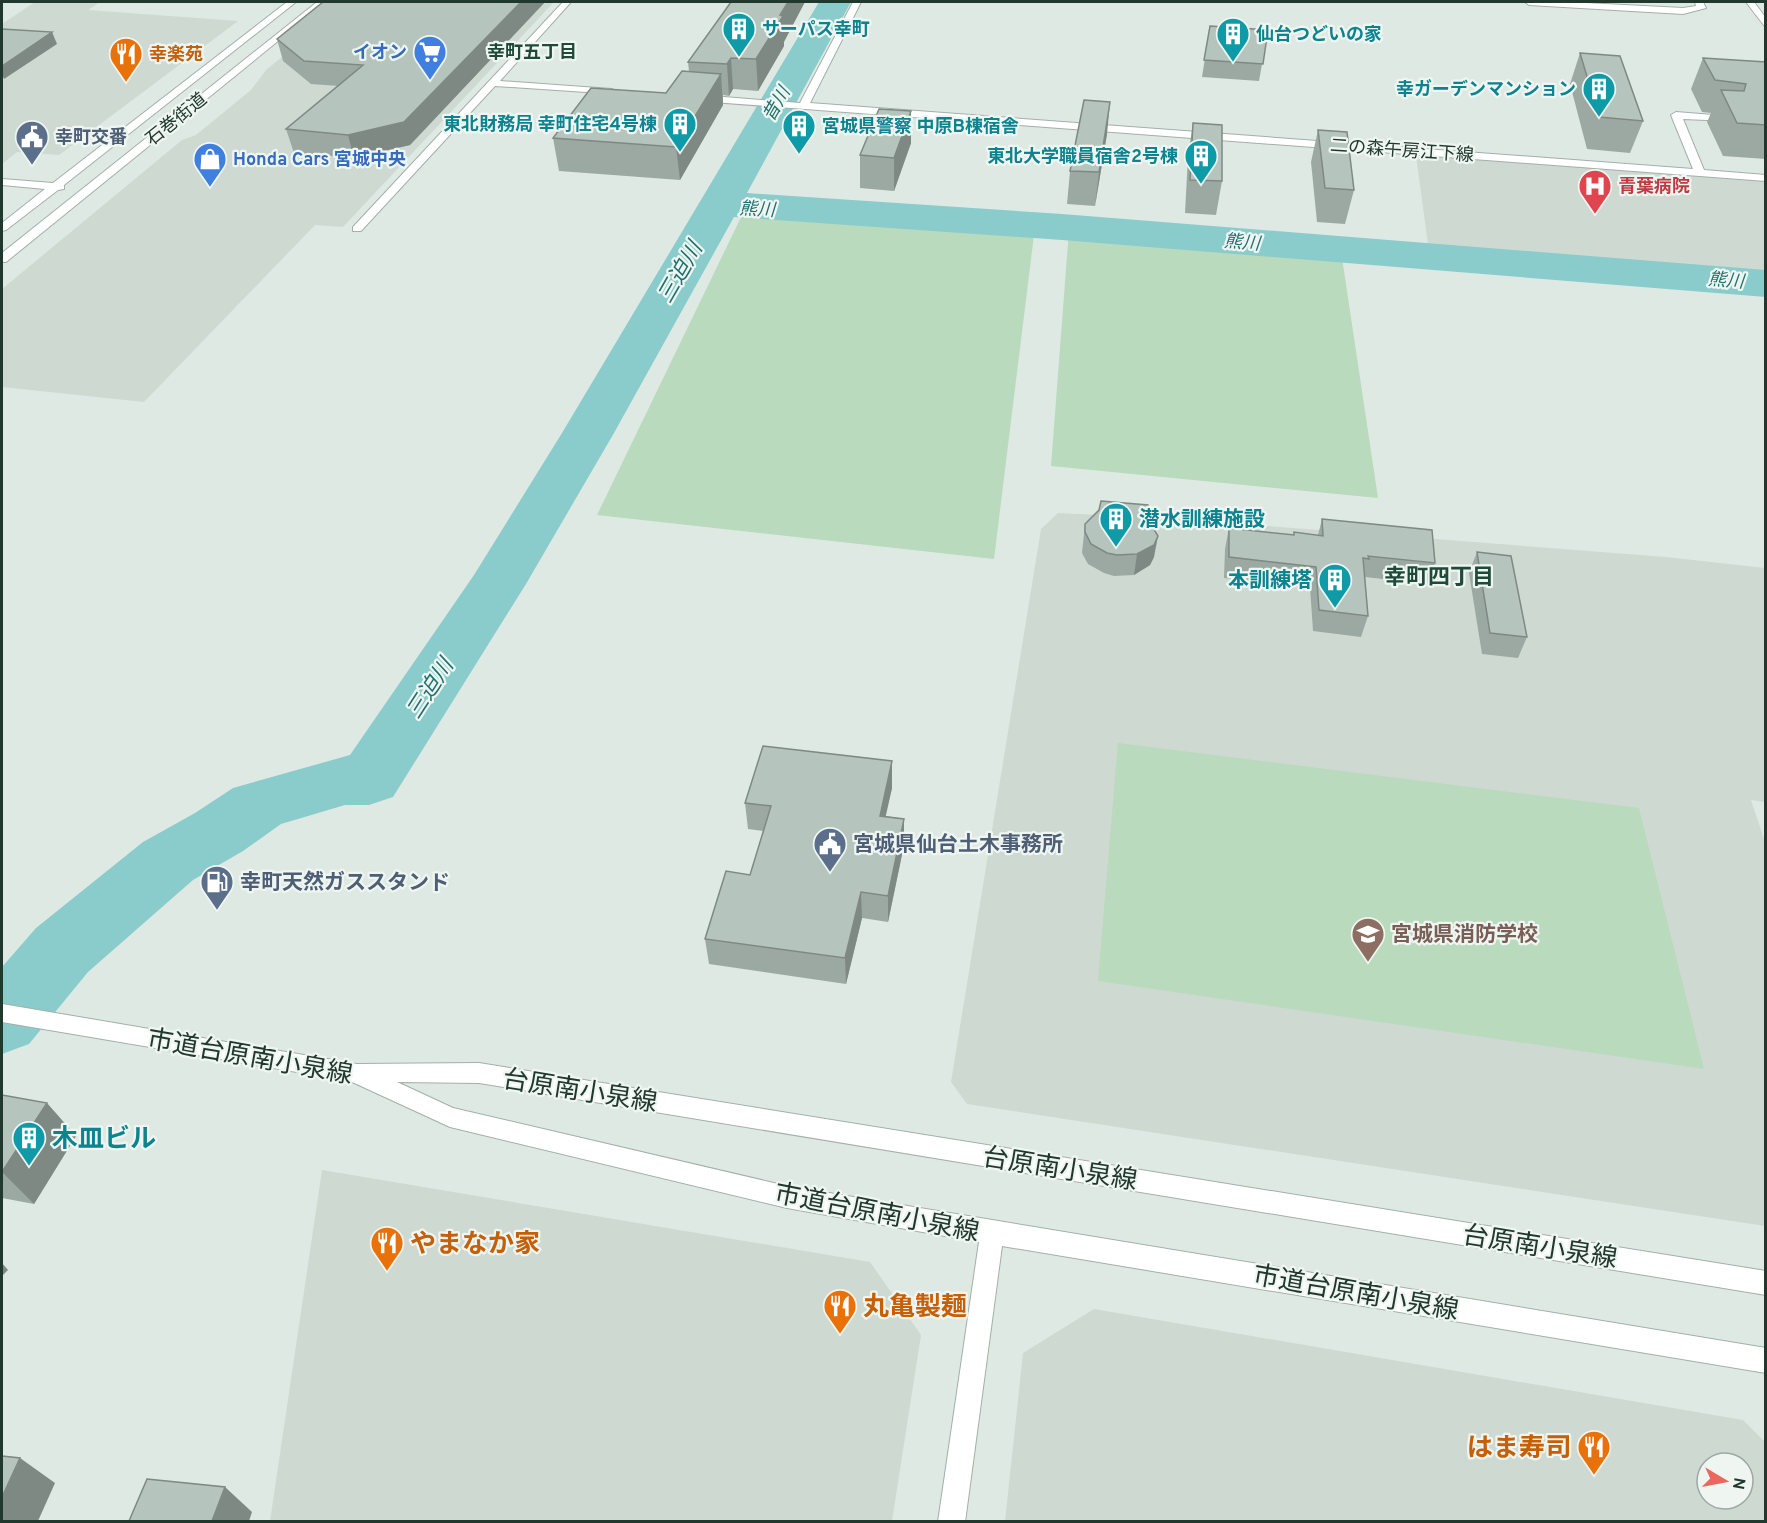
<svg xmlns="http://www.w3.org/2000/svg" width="1767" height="1523" viewBox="0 0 1767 1523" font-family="Overpass,'Noto Sans JP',sans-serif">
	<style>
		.built { fill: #ced9d2; fill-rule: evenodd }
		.green { fill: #b9dabd }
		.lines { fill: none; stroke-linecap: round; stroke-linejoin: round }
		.river { fill: #8acccb; fill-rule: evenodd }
		.minor-casing { stroke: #a2b0a9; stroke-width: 2 }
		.minor { fill: #fff; fill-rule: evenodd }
		.wall { fill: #9ca9a2 }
		.shaded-wall { fill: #7f8984 }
		.building { fill: #b5c4bc; stroke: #7f8984; stroke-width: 1.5 }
		.labels { text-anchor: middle; stroke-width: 4.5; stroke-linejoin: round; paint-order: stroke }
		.far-culture-label { font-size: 18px; font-weight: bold; fill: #0d838f; stroke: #eff6f2; text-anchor: start }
		.far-shop-label { font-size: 18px; font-weight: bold; fill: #366cbe; stroke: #eff6f2; text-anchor: end }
		.far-neighbourhood-label { font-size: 18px; font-weight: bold; fill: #1f4938; stroke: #eff6f2 }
		.far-food-label { font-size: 18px; font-weight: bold; fill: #c56008; stroke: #eff6f2; text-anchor: start }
		.far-water-label { font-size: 18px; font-style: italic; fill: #207070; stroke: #eff6f2 }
		.far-street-label { font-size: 18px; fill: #21382e; stroke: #eff6f2 }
		.far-service-label { font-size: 18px; font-weight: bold; fill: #4e5e75; stroke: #eff6f2; text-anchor: start }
		.far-health-label { font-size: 18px; font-weight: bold; fill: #be3a42; stroke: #eff6f2; text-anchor: start }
		.culture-label { font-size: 21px; font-weight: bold; fill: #0d838f; stroke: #eff6f2; text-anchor: start }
		.service-label { font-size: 21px; font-weight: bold; fill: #4e5e75; stroke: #eff6f2; text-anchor: start }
		.education-label { font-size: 21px; font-weight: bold; fill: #785e54; stroke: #eff6f2; text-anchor: start }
		.water-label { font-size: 22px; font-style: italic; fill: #207070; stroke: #eff6f2 }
		.neighbourhood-label { font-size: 22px; font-weight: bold; fill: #1f4938; stroke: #eff6f2 }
		.near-street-label { font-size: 26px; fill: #21382e; stroke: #eff6f2 }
		.near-culture-label { font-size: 26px; font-weight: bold; fill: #0d838f; stroke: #eff6f2; text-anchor: start }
		.near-food-label { font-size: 26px; font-weight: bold; fill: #c56008; stroke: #eff6f2; text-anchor: start }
	</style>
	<rect width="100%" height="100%" fill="#dfe9e3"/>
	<!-- built -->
	<g class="built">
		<polygon points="35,2 100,2 88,10 238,21 59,155 17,152 2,164 2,24"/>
		<polygon points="349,2 554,2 343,227 315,225 144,402 2,387 2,289 182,140 196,135 251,90 266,70"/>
		<polygon points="1416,156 1765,178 1765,277 1429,251"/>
		<polygon points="1058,513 1165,518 1666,557 1765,568 1765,802 1751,800 1766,845 1765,1226 967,1104 951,1082 1041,529"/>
		<polygon points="322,1170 870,1262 921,1335 892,1521 270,1521"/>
		<path d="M1094,1309L1743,1420L1765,1442V1521H1005L1023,1353ZM1707,1463H1743V1499H1707Z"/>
	</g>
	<!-- green -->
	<g class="green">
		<polygon points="744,211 1034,235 994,559 597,515"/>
		<polygon points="1069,230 1341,251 1378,498 1051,466"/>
		<polygon points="1118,743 1639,808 1704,1069 1098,981"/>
	</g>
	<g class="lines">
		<!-- river -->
		<polygon class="river" points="819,2 851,2 747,193 1062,214 1766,270 1766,297 1062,240 734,217 614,433 526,584 393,797 369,805 345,805 281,824 243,851 193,880 88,972 29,1044 2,1054 2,967 36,928 143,842 195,813 233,788 350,755 474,575 562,433"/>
		<!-- minor casing -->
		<g class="minor-casing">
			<g id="minor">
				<polygon points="287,2 296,2 64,185 64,189 58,190 6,230 2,231 2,223 45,189 2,185 2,179 53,183"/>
				<polygon points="317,2 326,2 6,262 2,262 2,253"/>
				<polygon points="563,2 571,2 500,81 612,89 617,92 616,94 495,86 361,231 353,231 353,227"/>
				<polygon points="853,2 861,2 810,103 1693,169 1671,115 1676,112 1726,116 1730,117 1730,121 1683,119 1704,170 1766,175 1766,181 699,101 694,98 699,95 800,103"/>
				<polygon points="1525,2 1566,2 1683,8 1696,6 1695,2 1703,2 1706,8 1683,14 1529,5"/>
				<polygon points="1746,2 1754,2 1766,18 1766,28"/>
				<polygon points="2,1004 357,1064 479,1063 1766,1271 1766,1295 479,1083 397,1082 453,1108 787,1186 1766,1348 1766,1373 1002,1246 965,1522 938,1522 979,1242 787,1208 450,1127 350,1081 2,1022"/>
			</g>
		</g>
		<!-- minor -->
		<use href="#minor" class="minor"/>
	</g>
	<!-- wall -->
	<g class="wall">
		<polygon points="323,2 545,2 410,145 354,158 294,153 286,129 339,86 311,84 283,61 277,39"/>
		<polygon points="1210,26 1268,30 1259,81 1202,77"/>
		<polygon points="784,42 784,46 758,91 733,89 729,96 723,95 723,105 680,180 559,171 553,138 666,93 689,72 688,62"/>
		<polygon points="1580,53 1643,121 1630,153 1587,149 1570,84"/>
		<polygon points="1703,58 1766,62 1766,159 1723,156 1707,122 1711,113 1702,112 1691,89"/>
		<polygon points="911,111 911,143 894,191 860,188 860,155"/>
		<polygon points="1193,123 1222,181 1216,215 1185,213 1188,156"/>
		<polygon points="1318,130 1354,190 1345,224 1317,222 1311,162"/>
		<polygon points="1107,134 1095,206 1067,204 1070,171"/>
		<polygon points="1147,518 1154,557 1150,565 1134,575 1114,576 1104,573 1088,564 1082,553 1085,524"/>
		<polygon points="1322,519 1435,563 1427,584 1365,577 1368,616 1361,637 1313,631 1310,587 1224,578 1225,549 1229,528 1293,535 1294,532 1318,535"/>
		<polygon points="1477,552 1527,637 1518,658 1482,654 1469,573"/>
		<polygon points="892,788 885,816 904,819 904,845 888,922 862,918 846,984 709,964 705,939 750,875 763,831 748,829 745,803"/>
		<polygon points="2,1095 76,1136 34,1204 2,1198"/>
	</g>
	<!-- shaded-wall -->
	<g class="shaded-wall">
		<polygon points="521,2 545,2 410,145 354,158 348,135"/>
		<polygon points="788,2 805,2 784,42 784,46 758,91 756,59"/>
		<polygon points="52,32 57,44 4,79 2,74 2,66"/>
		<polygon points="731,58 733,89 729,96 727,64"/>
		<polygon points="721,74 723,105 680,180 676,147"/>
		<polygon points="1110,102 1107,134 1095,206 1099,172"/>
		<polygon points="911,111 911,143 894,191 894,158"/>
		<polygon points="1158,536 1154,557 1150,565 1134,575 1137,554"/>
		<polygon points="892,761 892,788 880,842 880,816"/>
		<polygon points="904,819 904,845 888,922 888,896"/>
		<polygon points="861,892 862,918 846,984 845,958"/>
		<polygon points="47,1103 76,1136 34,1204 2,1172"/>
		<polygon points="2,1263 8,1270 2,1276"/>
		<polygon points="20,1458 55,1483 38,1521 2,1521 2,1497"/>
		<polygon points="225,1487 252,1512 249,1521 212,1521"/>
	</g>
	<!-- building -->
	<g class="building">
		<polygon points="323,2 521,2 404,122 348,135 286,129 363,65 304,61 277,39"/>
		<polygon points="731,2 788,2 780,15 783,16 756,59 731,58 727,64 688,62"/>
		<polygon points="1210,26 1268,30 1263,64 1204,60"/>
		<polygon points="2,29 52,32 2,66"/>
		<polygon points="1580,53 1620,56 1643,121 1599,117"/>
		<polygon points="1703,58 1766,62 1766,125 1737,123 1721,90 1744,91 1746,84 1715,80"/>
		<polygon points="682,71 721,74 676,147 553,138 591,88 666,93"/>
		<polygon points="1084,100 1110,102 1099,172 1070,171"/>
		<polygon points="879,109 911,111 894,158 860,155"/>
		<polygon points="1193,123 1222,125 1222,181 1190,180"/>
		<polygon points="1318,130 1347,132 1354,190 1325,188"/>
		<polygon points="1101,501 1148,505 1147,518 1158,536 1154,545 1137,554 1117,555 1107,553 1091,544 1085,532 1085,524 1099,510"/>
		<polygon points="1322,519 1432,530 1435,563 1368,556 1369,559 1363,558 1368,616 1319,610 1316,567 1229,557 1229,528 1294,535 1294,532 1323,536"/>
		<polygon points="1477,552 1511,556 1527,637 1490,633"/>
		<polygon points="763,746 892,761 880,816 904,819 888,896 861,892 845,958 705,939 726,871 750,875 771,806 745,803"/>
		<polygon points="2,1095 47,1103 2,1172"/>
		<polygon points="2,1456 20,1458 2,1497"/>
		<polygon points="147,1479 225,1487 212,1521 129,1521"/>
	</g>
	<!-- icons -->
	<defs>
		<g id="building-pin" transform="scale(1.725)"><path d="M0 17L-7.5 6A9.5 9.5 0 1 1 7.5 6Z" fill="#0f9aa8" stroke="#eff6f2"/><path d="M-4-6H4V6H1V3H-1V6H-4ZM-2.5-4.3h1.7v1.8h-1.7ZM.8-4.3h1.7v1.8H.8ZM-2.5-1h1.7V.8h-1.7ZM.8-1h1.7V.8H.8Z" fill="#fff"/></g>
		<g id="supermarket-pin" transform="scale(1.725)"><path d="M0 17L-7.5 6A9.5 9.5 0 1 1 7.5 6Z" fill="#3f7fe0" stroke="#eff6f2"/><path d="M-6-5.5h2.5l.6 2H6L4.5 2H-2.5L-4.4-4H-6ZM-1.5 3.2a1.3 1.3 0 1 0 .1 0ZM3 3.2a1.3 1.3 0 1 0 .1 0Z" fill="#fff"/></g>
		<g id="restaurant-pin" transform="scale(1.725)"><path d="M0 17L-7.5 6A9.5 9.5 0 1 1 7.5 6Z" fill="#e8710a" stroke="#eff6f2"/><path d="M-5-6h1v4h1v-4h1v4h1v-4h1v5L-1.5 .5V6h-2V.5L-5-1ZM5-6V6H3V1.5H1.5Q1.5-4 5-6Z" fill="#fff"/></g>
		<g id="civic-pin" transform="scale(1.725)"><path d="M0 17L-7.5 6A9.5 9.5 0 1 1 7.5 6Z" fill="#5c6f8a" stroke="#eff6f2"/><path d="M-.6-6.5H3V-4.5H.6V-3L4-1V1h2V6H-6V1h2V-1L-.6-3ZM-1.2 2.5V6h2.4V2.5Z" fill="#fff"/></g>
		<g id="shop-pin" transform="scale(1.725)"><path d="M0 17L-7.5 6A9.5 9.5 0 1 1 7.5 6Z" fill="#3f7fe0" stroke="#eff6f2"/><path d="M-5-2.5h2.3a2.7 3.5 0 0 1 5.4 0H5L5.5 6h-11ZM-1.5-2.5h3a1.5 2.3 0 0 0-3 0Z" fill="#fff"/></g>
		<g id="hospital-pin" transform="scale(1.725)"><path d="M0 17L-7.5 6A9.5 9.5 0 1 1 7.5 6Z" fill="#e0444e" stroke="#eff6f2"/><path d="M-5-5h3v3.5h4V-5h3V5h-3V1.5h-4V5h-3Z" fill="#fff"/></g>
		<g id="fuel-pin" transform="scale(1.725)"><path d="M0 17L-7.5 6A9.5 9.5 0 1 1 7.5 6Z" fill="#5c6f8a" stroke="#eff6f2"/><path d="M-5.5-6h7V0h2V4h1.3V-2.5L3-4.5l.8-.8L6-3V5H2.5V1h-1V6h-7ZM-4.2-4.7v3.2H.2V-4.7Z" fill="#fff"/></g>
		<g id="school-pin" transform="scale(1.725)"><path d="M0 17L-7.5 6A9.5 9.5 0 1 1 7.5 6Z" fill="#8d6e63" stroke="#eff6f2"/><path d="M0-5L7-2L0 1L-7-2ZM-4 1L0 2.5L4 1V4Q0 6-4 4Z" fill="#fff"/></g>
	</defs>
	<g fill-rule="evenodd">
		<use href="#building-pin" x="739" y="29"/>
		<use href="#building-pin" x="1233" y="34"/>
		<use href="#supermarket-pin" x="430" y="52"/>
		<use href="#restaurant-pin" x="126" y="54"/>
		<use href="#building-pin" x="1599" y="89"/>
		<use href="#building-pin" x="680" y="124"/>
		<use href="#building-pin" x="799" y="126"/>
		<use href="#civic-pin" x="32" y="137"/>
		<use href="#building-pin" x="1201" y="156"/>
		<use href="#shop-pin" x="210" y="159"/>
		<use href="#hospital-pin" x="1595" y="186"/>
		<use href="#building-pin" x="1116" y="519"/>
		<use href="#building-pin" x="1335" y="580"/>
		<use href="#civic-pin" x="830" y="844"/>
		<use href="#fuel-pin" x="217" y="882"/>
		<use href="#school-pin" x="1368" y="934"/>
		<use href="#building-pin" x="29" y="1138"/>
		<use href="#restaurant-pin" x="387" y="1243"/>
		<use href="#restaurant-pin" x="840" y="1306"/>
		<use href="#restaurant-pin" x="1594" y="1447"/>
	</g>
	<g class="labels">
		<!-- far-culture labels -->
		<g class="far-culture-label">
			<text x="762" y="35">サーパス幸町</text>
			<text x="1256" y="40">仙台つどいの家</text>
			<text x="1576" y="95" text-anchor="end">幸ガーデンマンション</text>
			<text x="657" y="130" text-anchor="end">東北財務局 幸町住宅4号棟</text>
			<text x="822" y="132">宮城県警察 中原B棟宿舎</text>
			<text x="1178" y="162" text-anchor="end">東北大学職員宿舎2号棟</text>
		</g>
		<!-- far-shop labels -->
		<g class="far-shop-label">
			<text x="407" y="58">イオン</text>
			<text x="233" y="165" text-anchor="start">Honda Cars 宮城中央</text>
		</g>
		<!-- far-neighbourhood labels -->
		<g class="far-neighbourhood-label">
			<text x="532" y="58">幸町五丁目</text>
		</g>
		<!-- far-food labels -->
		<g class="far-food-label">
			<text x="149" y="60">幸楽苑</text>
		</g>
		<!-- far-water labels -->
		<g class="far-water-label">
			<text transform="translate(776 104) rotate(-60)" y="6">昔川</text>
			<text transform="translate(757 209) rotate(3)" y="6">熊川</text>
			<text transform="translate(1242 242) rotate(5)" y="6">熊川</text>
			<text transform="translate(1726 280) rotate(5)" y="6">熊川</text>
		</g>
		<!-- far-street labels -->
		<g class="far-street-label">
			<text transform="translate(176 119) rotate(-39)" y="6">石巻街道</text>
			<text transform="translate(1402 150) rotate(4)" y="6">二の森午房江下線</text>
		</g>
		<!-- far-service labels -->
		<g class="far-service-label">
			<text x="55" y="143">幸町交番</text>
		</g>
		<!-- far-health labels -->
		<g class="far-health-label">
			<text x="1618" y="192">青葉病院</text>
		</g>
		<!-- culture labels -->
		<g class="culture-label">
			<text x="1139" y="526">潜水訓練施設</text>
			<text x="1312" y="587" text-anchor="end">本訓練塔</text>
		</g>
		<!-- service labels -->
		<g class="service-label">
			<text x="853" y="851">宮城県仙台土木事務所</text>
			<text x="240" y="889">幸町天然ガススタンド</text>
		</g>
		<!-- education labels -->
		<g class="education-label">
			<text x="1391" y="941">宮城県消防学校</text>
		</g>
		<!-- water labels -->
		<g class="water-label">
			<text transform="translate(679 272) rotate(-60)" y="8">三迫川</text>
			<text transform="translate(429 688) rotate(-57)" y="8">三迫川</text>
		</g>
		<!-- neighbourhood labels -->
		<g class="neighbourhood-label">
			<text x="1439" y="584">幸町四丁目</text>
		</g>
		<!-- near-street labels -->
		<g class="near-street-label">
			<text transform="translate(250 1056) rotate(10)" y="9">市道台原南小泉線</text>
			<text transform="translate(580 1090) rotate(9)" y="9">台原南小泉線</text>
			<text transform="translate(1060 1168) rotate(9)" y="9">台原南小泉線</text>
			<text transform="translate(877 1212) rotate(11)" y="9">市道台原南小泉線</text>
			<text transform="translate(1540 1246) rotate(9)" y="9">台原南小泉線</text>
			<text transform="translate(1356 1292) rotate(10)" y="9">市道台原南小泉線</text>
		</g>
		<!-- near-culture labels -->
		<g class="near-culture-label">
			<text x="52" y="1147">木皿ビル</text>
		</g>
		<!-- near-food labels -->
		<g class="near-food-label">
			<text x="410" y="1252">やまなか家</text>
			<text x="863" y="1315">丸亀製麺</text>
			<text x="1571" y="1456" text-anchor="end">はま寿司</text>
		</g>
	</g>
	<!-- border -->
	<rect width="1767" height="1523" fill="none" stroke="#21382e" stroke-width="6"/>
	<!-- north arrow -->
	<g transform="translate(1725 1481) rotate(100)"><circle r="28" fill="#eff6f2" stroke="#9daaa4" stroke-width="1.5"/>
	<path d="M0-4.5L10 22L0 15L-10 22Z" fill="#e9695e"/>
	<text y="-9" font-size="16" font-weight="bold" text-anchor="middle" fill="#21382e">N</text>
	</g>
</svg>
